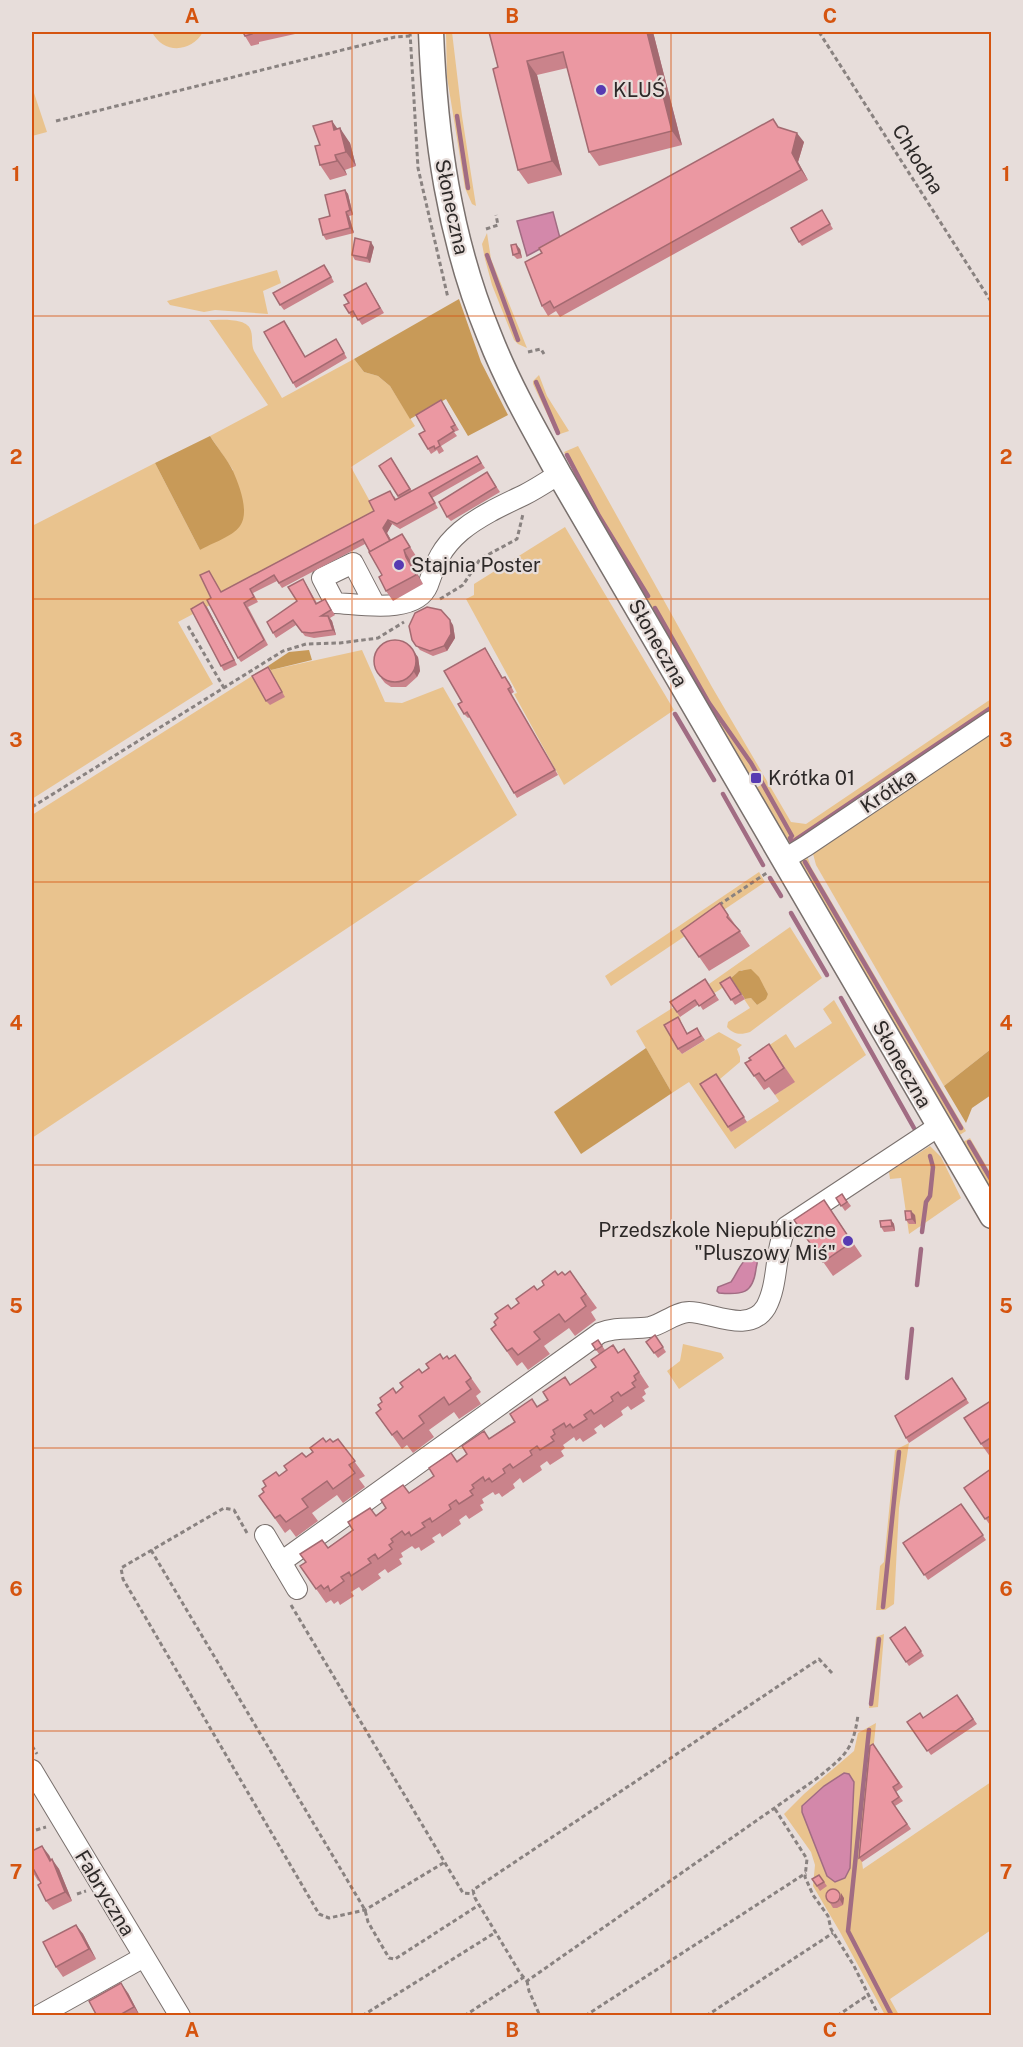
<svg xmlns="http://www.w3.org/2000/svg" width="1023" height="2047" viewBox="0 0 1023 2047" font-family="'Public Sans',sans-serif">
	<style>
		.green { fill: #e9c38e }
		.forest { fill: #c89a58 }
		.water { fill: #d388aa; stroke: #a16c83; stroke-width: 1.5 }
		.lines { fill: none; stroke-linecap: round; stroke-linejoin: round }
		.stream { stroke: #a16c83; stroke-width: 4.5 }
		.minor-casing { stroke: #79706d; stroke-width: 22 }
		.major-casing { stroke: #79706d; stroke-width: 27 }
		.path { stroke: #898280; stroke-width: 3; stroke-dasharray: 4.5 3; stroke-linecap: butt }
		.minor { stroke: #fff; stroke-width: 20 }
		.major { stroke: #fff; stroke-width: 24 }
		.wall { fill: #ca838b }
		.shaded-wall { fill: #a46a71 }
		.building { fill: #eb98a2; stroke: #a46a71; stroke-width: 1.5 }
		.grid { fill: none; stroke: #d5540f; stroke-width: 1.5; stroke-opacity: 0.55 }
		.poi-dot { fill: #573ab2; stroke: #e7ddda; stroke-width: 2 }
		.labels { text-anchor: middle; stroke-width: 4.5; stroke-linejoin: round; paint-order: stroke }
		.poi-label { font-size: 20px; fill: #2d2928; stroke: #e7ddda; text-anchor: start }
		.street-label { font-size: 20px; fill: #2d2928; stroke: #e7ddda }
		.neatline { fill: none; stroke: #d5540f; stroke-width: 2 }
		.grid-label { font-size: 20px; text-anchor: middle; font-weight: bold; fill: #d5540f }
	</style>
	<rect width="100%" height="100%" fill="#e7ddda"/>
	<!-- green -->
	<g class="green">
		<path d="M152,32H203C191,53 163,54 152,32Z"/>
		<polygon points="446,32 452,32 462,116 476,206 472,204 465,188 447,77"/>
		<polygon points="32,87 47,132 32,136"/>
		<polygon points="487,233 491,259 527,348 518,344 514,340 492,285 485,259 482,244"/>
		<polygon points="277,270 281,283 263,291 268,314 215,310 204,312 170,305 167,301"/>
		<path d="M209,320C220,320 248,317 251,331C253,338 251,343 254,351L282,398L354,359L364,372L378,376L390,386L415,426L351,467L378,516L178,622L213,684L32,799V526L155,463L200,550L233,470L210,436L268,405Z"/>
		<polygon points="539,375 547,396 569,431 557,435 533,384 533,381"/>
		<polygon points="578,446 712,687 791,822 806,824 991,699 991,715 805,843 790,844 756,788 764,783 756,770 748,774 580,486 564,452"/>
		<polygon points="565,527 674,710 564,785 514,694 517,693 515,689 466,599 474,595 474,584"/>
		<polygon points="362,650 385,702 402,703 443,687 517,815 32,1138 32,815 268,666 271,670"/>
		<polygon points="991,728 991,1049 944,1086 816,865 812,850"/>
		<polygon points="806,853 811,867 966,1131 958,1136 799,864 799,859"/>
		<polygon points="759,872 765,882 611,986 605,976"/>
		<path d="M790,927L822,978L750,1032C741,1035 734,1035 727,1027L728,1022L750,1008L744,999L751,998L757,1005L768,994C760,979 758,977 742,970C729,976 729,986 714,993L709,984Z"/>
		<polygon points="834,1000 866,1055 735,1149 689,1082 672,1093 636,1031 674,1007 680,1017 681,1022 668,1030 682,1054 719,1032 742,1045 737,1049 740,1057 740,1062 720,1079 731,1132 779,1101 775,1095 794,1082 779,1058 759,1072 753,1056 786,1034 795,1048 832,1023 823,1009"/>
		<polygon points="970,1138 991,1174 991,1190 985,1183 961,1143"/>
		<polygon points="930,1146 941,1157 961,1198 909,1234 901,1178 890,1179 889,1172"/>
		<polygon points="683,1344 721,1353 724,1358 679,1389 667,1371 680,1361"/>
		<polygon points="909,1443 899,1508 894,1604 885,1610 876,1610 880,1566 884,1562 895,1450"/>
		<polygon points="884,1634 878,1707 869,1708 876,1637"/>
		<polygon points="876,1723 862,1862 863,1869 991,1782 991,1930 890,1999 899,2015 885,2015 840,1932 813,1886 815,1865 811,1852 784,1814 804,1794 854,1751 858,1733"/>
	</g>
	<!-- forest -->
	<g class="forest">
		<polygon points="459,299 481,362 508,415 468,436 446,399 410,419 390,386 378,376 364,372 354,359"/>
		<path d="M210,436C217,447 227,459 233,471C239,485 250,512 240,526C232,537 212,543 200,550L155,463Z"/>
		<polygon points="309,650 312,660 271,670 268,666 289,652"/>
		<polygon points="751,969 759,977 768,994 766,999 757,1005 751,998 745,999 731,978 739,971"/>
		<polygon points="646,1048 672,1093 581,1154 554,1112"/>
		<polygon points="991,1049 991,1095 972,1108 966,1123 944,1086"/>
	</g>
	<!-- water -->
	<g class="water">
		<polygon points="553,212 560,238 527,256 517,221"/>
		<path d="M753,1255H756C759,1261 757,1262 756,1269C753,1294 742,1295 719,1293L717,1291L718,1287L731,1282C739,1271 739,1262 753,1255Z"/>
		<polygon points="844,1773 849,1774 854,1782 850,1868 845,1878 835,1882 827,1876 802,1812 802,1806 824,1786"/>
	</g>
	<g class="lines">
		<!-- stream -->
		<g class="stream">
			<polyline points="457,116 468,188"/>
			<polyline points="487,255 518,340"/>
			<polyline points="536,382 558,433"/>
			<polyline points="567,455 599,516 648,596"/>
			<polyline points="655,608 709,703 751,763 792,836 790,838 792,842 992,707"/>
			<polyline points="675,714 714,780"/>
			<polyline points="723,794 763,865"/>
			<polyline points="805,862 961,1128"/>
			<polyline points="770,878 781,896"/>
			<polyline points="791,913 827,975"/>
			<polyline points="841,998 914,1128"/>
			<polyline points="969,1142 992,1181"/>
			<polyline points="922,1232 926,1202 930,1196 933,1167 930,1156"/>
			<polyline points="917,1285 921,1249"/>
			<polyline points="907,1378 912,1329"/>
			<polyline points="883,1607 899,1452"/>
			<polyline points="871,1704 879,1639"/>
			<polyline points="869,1730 848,1931 892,2016"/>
		</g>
		<!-- minor casing -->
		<g class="minor-casing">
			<g id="minor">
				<path d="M375,605L353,563L322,578L335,603C360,604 416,615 428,585C436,562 441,548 461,531C479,516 503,505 524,495C536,489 548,481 559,474"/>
				<polyline points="783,860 806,846 992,721"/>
				<polyline points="265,1535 297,1589"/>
				<path d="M281,1562L600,1333C617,1326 633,1330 650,1327C663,1324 676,1312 689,1312C712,1312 749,1335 766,1307C779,1283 774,1252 786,1227L939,1126"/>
				<polyline points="32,1770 180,2016"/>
				<polyline points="38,2016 144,1957"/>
			</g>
		</g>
		<!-- major casing -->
		<g class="major-casing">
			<path id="major" d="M431,32C435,136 449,238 489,335C508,384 534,429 559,474L992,1216"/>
		</g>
		<!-- path -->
		<g class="path">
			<polyline points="410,32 418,168 448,298"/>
			<polyline points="819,32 992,303"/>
			<polyline points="56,121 395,37 410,36"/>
			<polyline points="486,229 498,225 496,215"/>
			<polyline points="528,352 541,349 544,354"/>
			<polyline points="440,599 463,585 480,559 517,539 523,514"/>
			<polyline points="188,626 224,688"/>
			<polyline points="32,807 283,651 306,644 340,643 378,638 404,622"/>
			<polyline points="719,905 768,872"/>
			<polyline points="247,1533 234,1510 224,1508 121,1568 123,1579 319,1914 329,1918 365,1910 445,1862"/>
			<polyline points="151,1550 365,1910 368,1922 389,1958 395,1959 479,1905"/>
			<polyline points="291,1605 463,1893 474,1894"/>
			<path d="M832,1673L819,1659L473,1890L475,1898L520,1973L527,1981L816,1779C844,1756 853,1752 858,1715"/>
			<polyline points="32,1746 37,1754"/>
			<polyline points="775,1809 807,1859 805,1877 813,1895 828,1916 831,1929 854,1966 879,2016"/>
			<polyline points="36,1830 46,1827"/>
			<polyline points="77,1894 86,1891"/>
			<polyline points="527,1981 529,1991 540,2016"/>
			<polyline points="362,2016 496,1932"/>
			<polyline points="464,2016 524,1977"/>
			<polyline points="585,2016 806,1873"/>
			<polyline points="706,2016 833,1933"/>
			<polyline points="837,2016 868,1995"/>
		</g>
		<!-- minor -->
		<use href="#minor" class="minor"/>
		<!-- major -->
		<use href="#major" class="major"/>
	</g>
	<!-- wall -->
	<g class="wall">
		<polygon points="243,32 304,32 259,42 259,44 251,46 245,36"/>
		<polygon points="489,32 653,32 682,145 599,166 589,152 567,68 537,75 562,175 528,184 518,170 498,67"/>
		<polygon points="779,128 804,142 798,162 808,180 560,317 556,311 548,316 542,306"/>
		<polygon points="337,129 350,143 356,166 345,170 347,175 330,180 320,165 320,145"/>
		<polygon points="345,190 348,194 353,215 349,216 354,233 326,240 323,235 330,216"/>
		<polygon points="822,210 833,229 802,246 799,242"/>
		<polygon points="374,247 370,263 355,260 352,255"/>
		<polygon points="520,249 522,258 517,259 513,255"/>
		<polygon points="327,269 334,282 284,310 280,305"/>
		<polygon points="366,283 384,313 362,325 356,316 352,318 349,313 349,303"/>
		<polygon points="287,325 305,357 339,344 347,358 296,388 293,383"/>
		<polygon points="444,405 459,430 454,432 457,436 441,446 444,451 439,454 437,450 431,454 428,449 425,431"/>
		<polygon points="477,456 485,468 432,498 438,508 400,529 392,524 387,533 391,540 402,534 416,556 410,560 413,566 423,584 393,601 386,591 382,575 365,544 282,588 277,581 253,593 258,602 248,607 268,645 241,662 238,658 211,598 209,571 221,592 374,511 394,496 396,499 399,498 379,466 391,458 412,491"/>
		<polygon points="487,472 500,492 451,521 447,517"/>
		<polygon points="306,584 317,603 325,599 328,604 335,615 330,618 332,621 336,635 314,638 305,636 296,625 276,638 273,633 297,601"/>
		<polygon points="207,607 237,665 224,671 221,666"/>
		<polygon points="453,625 455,638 447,651 433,656 420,650 412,640"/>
		<polygon points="485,648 503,678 505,677 509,682 514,692 511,694 558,775 517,798 470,717 468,718 464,714 462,702"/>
		<polygon points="418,657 420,671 417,677 406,687 391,687 385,683 381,678"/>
		<polygon points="268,667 285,697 270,705 266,701"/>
		<polygon points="720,903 750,946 709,971 681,931"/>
		<polygon points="730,977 745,999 735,1005 720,983"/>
		<polygon points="705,979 719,1000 703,1010 699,1004 680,1017 670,1002"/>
		<polygon points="678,1017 687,1033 697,1028 705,1040 682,1054 678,1049"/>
		<polygon points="769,1044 795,1082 775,1095 769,1087 764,1090 745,1063"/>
		<polygon points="716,1074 747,1122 731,1132 700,1084"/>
		<polygon points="842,1194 851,1206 845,1211 836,1198"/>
		<polygon points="824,1200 862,1256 833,1276 794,1220"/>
		<polygon points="915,1215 916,1224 909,1224 906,1220"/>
		<polygon points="891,1220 894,1224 895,1231 884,1232 881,1227"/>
		<polygon points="570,1271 597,1308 591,1312 596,1320 575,1336 569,1328 544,1346 550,1354 528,1370 522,1362 517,1366 491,1329 496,1325 511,1309 537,1290 558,1275 565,1275"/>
		<polygon points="655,1335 666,1352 658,1358 646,1342"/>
		<polygon points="598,1340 605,1350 618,1353 624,1349 649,1387 644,1390 646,1394 642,1397 645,1401 631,1410 628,1406 621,1411 623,1415 604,1428 601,1424 594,1429 597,1433 583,1442 580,1438 576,1441 574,1437 563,1445 565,1448 561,1451 564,1456 550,1465 547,1461 540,1466 542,1470 523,1483 520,1478 513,1484 515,1488 502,1497 499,1493 495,1495 493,1492 482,1499 484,1503 480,1505 483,1510 469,1519 466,1515 459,1520 461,1524 442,1537 440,1533 432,1538 435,1542 421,1551 419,1547 415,1549 412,1546 401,1553 403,1557 399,1559 402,1564 388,1573 385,1569 378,1574 381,1578 362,1591 359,1587 351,1592 354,1596 340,1605 338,1601 334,1604 331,1600 326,1603 300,1566 596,1367 599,1354 592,1344"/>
		<polygon points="455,1355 481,1392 476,1396 481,1404 459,1419 454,1412 429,1430 434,1437 413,1453 407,1445 402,1449 376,1413 381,1409 396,1393 443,1359 449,1359"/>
		<polygon points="952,1378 969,1403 909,1443 906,1438"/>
		<polygon points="992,1400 992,1458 991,1458 981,1444"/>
		<polygon points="338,1439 365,1476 359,1479 365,1487 343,1503 337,1495 312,1513 318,1521 296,1537 290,1529 285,1533 259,1496 264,1492 266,1486 279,1476 326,1442 333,1442"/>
		<polygon points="992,1469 992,1528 964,1488"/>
		<polygon points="961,1504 986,1540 928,1580 903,1543"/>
		<polygon points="905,1627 924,1656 909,1666 890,1638"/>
		<polygon points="957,1695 977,1724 931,1755 907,1722 924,1718"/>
		<polygon points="873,1744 903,1787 896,1792 903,1801 895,1806 911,1829 862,1862 859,1858"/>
		<polygon points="49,1855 51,1860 59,1869 72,1901 53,1910 46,1901 40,1880 38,1881 32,1871"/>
		<polygon points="819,1875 827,1886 820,1891 812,1879"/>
		<polygon points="826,1896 844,1898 843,1905 837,1908 833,1908"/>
		<polygon points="76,1925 83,1934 96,1959 63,1977 56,1967"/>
		<polygon points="128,1993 140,2016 97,2016"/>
	</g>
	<!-- shaded-wall -->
	<g class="shaded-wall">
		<polygon points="647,32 653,32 682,145 672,131"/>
		<polygon points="527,61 537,75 562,175 552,161"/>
		<polygon points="332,121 342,135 340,128 350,143 356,166 346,152 334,130"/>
		<polygon points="797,133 804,142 798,162 808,180 801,170 792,153"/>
		<polygon points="335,155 345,170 347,175 337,161"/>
		<polygon points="345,190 348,194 353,215 350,210"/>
		<polygon points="346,212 349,216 354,233 350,228"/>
		<polygon points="371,242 374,247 370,263 367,258"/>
		<polygon points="516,244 520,249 522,258 519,253"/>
		<polygon points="388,520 392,524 387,533 397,550 383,528"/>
		<polygon points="404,550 410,560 413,566 423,584 406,557"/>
		<polygon points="203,602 207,607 237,665 234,660"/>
		<polygon points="328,616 332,621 336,635 333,630"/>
		<polygon points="450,620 453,625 455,638 447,651 444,646"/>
		<polygon points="415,653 418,657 420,671 417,677 414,672"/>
		<polygon points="911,1211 915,1215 916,1224 912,1219"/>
		<polygon points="891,1220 894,1224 895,1231 892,1226"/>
		<polygon points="42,1846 49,1855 56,1870 50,1861"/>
		<polygon points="52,1859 59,1869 72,1901 65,1892"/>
		<polygon points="841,1893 844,1898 843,1905 840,1900"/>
		<polygon points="76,1925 83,1934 96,1959 89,1949"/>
		<polygon points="121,1983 128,1993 140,2016 134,2007"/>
	</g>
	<!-- building -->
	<g class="building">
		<polygon points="243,32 257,32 252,33 252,34 245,36"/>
		<polygon points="489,32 647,32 672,131 589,152 563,52 527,61 552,161 518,170 493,69 498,67"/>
		<polygon points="773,119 778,127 797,133 792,153 801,170 554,308 550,301 542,306 525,262 542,253 539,248"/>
		<polygon points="332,121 334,130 340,128 346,152 335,155 337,161 320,165 315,146 320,145 313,126"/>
		<polygon points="345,190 350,210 346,212 350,228 323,235 319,219 330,216 325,195"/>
		<polygon points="822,210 830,224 799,242 791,228"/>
		<polygon points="355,238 371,242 367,258 352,255"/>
		<polygon points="516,244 519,253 513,255 511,245"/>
		<polygon points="324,265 331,277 280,305 273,293"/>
		<polygon points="366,283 380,308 358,320 353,311 349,313 344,305 349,303 344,295"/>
		<polygon points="284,321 305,357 336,339 344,353 293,383 264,332"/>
		<polygon points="441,400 455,425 451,427 454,431 438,441 440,446 435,449 434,446 428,449 419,434 425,431 416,415"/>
		<polygon points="477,456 481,463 429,493 435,503 397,524 388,520 383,528 390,541 370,552 363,539 279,583 274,575 250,589 254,597 244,603 264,640 238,658 207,600 211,598 200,575 209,571 221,592 374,511 369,501 390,491 395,500"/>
		<polygon points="391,458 410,489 398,496 379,466"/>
		<polygon points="487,472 496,487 447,517 439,502"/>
		<polygon points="402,534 410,547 404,550 406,557 416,575 386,591 379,577 382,575 369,552"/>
		<polygon points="303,579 316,604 325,599 331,610 321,616 328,616 333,630 311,633 302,632 293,620 273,633 267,622 297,601 288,587"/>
		<polygon points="203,602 234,660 221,666 191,609"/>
		<polygon points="427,607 441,610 450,620 451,634 444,646 430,651 416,646 412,640 409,626 415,613"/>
		<circle cx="395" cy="661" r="21"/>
		<polygon points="485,648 502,678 505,677 511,687 508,689 555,770 514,793 467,712 464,714 458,704 462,702 444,671"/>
		<polygon points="268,667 282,692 266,701 252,676"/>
		<polygon points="720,903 728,915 727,917 740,931 699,957 681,931"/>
		<polygon points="730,977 741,994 731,1000 720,983"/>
		<polygon points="705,979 715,995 699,1006 695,1000 677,1012 670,1002"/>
		<polygon points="678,1017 687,1034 697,1028 701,1036 678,1049 664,1025"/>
		<polygon points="769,1044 784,1068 765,1081 759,1073 754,1076 745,1063 751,1060 749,1058"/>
		<polygon points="716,1074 744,1117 728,1127 700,1084"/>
		<polygon points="842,1194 847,1202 841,1206 836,1198"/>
		<polygon points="824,1200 852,1242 823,1262 794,1220"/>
		<polygon points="905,1211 911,1211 912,1219 906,1220"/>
		<polygon points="891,1220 892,1226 881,1227 880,1221"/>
		<polygon points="555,1271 558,1275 562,1272 565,1275 570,1271 586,1294 581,1298 586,1306 565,1322 559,1314 534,1332 540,1339 518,1355 512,1348 507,1351 491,1329 496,1325 494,1322 498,1318 495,1314 508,1305 511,1309 519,1303 516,1299 534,1286 537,1290 544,1285 542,1281"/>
		<polygon points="655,1335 663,1347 654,1353 646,1342"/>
		<polygon points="598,1340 602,1346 596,1350 592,1344"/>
		<polygon points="613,1345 618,1353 624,1349 639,1372 634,1376 636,1380 632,1383 635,1387 621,1396 618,1392 611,1397 613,1401 594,1414 591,1410 584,1415 587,1419 573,1428 570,1424 566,1427 564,1423 553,1430 555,1434 551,1437 554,1441 540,1450 537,1446 530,1451 532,1455 513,1468 510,1464 503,1469 505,1473 492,1482 489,1478 485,1481 483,1477 472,1485 474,1488 470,1491 473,1495 459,1504 456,1500 449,1505 451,1509 432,1522 430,1518 422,1523 425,1527 411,1536 409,1532 405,1535 402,1531 391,1539 393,1542 389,1545 392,1549 378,1559 375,1554 368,1559 371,1563 351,1576 349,1572 341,1577 344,1581 330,1591 328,1586 324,1589 321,1585 316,1589 300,1566 306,1562 300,1554 322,1540 328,1548 353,1530 348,1522 370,1508 376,1516 386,1508 381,1500 403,1485 409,1493 418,1487 434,1476 429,1468 451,1453 457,1462 467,1454 462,1446 484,1431 489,1439 515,1422 510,1414 532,1399 537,1407 548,1400 543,1392 565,1377 570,1385 586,1374 596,1367 591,1360"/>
		<polygon points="440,1354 443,1359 447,1356 449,1359 455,1355 471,1378 466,1382 471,1389 449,1405 444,1397 419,1416 424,1423 403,1439 397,1431 392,1435 376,1413 381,1409 378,1405 382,1402 380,1398 393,1388 396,1393 403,1387 400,1383 419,1369 422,1373 429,1368 426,1364"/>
		<polygon points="952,1378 966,1399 906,1438 895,1416"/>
		<polygon points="992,1400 992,1437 981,1444 964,1418"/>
		<polygon points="323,1438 326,1442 330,1439 333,1442 338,1439 355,1461 349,1465 355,1473 333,1489 327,1481 302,1499 308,1507 286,1522 280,1515 275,1518 259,1496 264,1492 262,1489 266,1486 263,1481 276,1472 279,1476 287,1470 284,1466 302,1453 306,1457 313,1452 310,1448"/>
		<polygon points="991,1469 992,1515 985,1519 964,1488"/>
		<polygon points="961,1504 983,1535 924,1575 903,1543"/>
		<polygon points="905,1627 921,1651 906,1662 890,1638"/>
		<polygon points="957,1695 973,1719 927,1751 907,1722 920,1713 923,1718"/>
		<polygon points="873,1744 899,1783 893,1787 899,1797 892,1802 907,1824 859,1858 870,1746"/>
		<polygon points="42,1846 50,1861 52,1859 65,1892 46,1901 38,1885 41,1883 34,1870 32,1871 32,1851"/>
		<polygon points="819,1875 824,1882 817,1886 812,1879"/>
		<circle cx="833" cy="1896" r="7"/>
		<polygon points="76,1925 89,1949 56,1967 43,1942"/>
		<polygon points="121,1983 134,2007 118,2016 97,2016 89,2001"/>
	</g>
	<!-- grid -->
	<path class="grid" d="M352,32V2016M671,32V2016M32,316H992M32,599H992M32,882H992M32,1165H992M32,1448H992M32,1731H992"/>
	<!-- markers -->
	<g class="poi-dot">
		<circle cx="601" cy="90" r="6"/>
		<circle cx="399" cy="565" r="6"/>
		<rect x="750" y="772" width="12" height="12" rx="3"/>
		<circle cx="848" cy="1241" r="6"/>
	</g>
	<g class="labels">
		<!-- poi labels -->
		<g class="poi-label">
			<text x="613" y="97">KLUŚ</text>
			<text x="411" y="572">Stajnia Poster</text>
			<text x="768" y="785">Krótka 01</text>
			<text x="836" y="1237" text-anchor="end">Przedszkole Niepubliczne<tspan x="836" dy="23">"Pluszowy Miś"</tspan></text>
		</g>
		<!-- street labels -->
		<g class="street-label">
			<text transform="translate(918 159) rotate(58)" y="7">Chłodna</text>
			<text transform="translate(452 207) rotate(78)" y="7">Słoneczna</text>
			<text transform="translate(658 643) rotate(60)" y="7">Słoneczna</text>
			<text transform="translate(888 791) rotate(-34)" y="7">Krótka</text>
			<text transform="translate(902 1064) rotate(60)" y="7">Słoneczna</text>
			<text transform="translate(105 1893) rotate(59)" y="7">Fabryczna</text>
		</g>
	</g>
	<!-- border -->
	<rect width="1023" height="2047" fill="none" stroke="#e7ddda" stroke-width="66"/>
	<rect x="33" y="33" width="957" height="1981" class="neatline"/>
	<g class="grid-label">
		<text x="192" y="23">A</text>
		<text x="512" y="23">B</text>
		<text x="830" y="23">C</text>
		<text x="16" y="181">1</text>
		<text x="1006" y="181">1</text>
		<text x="16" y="464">2</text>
		<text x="1006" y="464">2</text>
		<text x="16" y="747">3</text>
		<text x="1006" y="747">3</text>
		<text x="16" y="1030">4</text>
		<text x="1006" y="1030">4</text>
		<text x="16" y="1313">5</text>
		<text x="1006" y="1313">5</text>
		<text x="16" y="1596">6</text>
		<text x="1006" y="1596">6</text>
		<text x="16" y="1879">7</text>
		<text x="1006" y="1879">7</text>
		<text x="192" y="2037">A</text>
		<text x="512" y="2037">B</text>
		<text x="830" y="2037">C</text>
	</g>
</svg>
